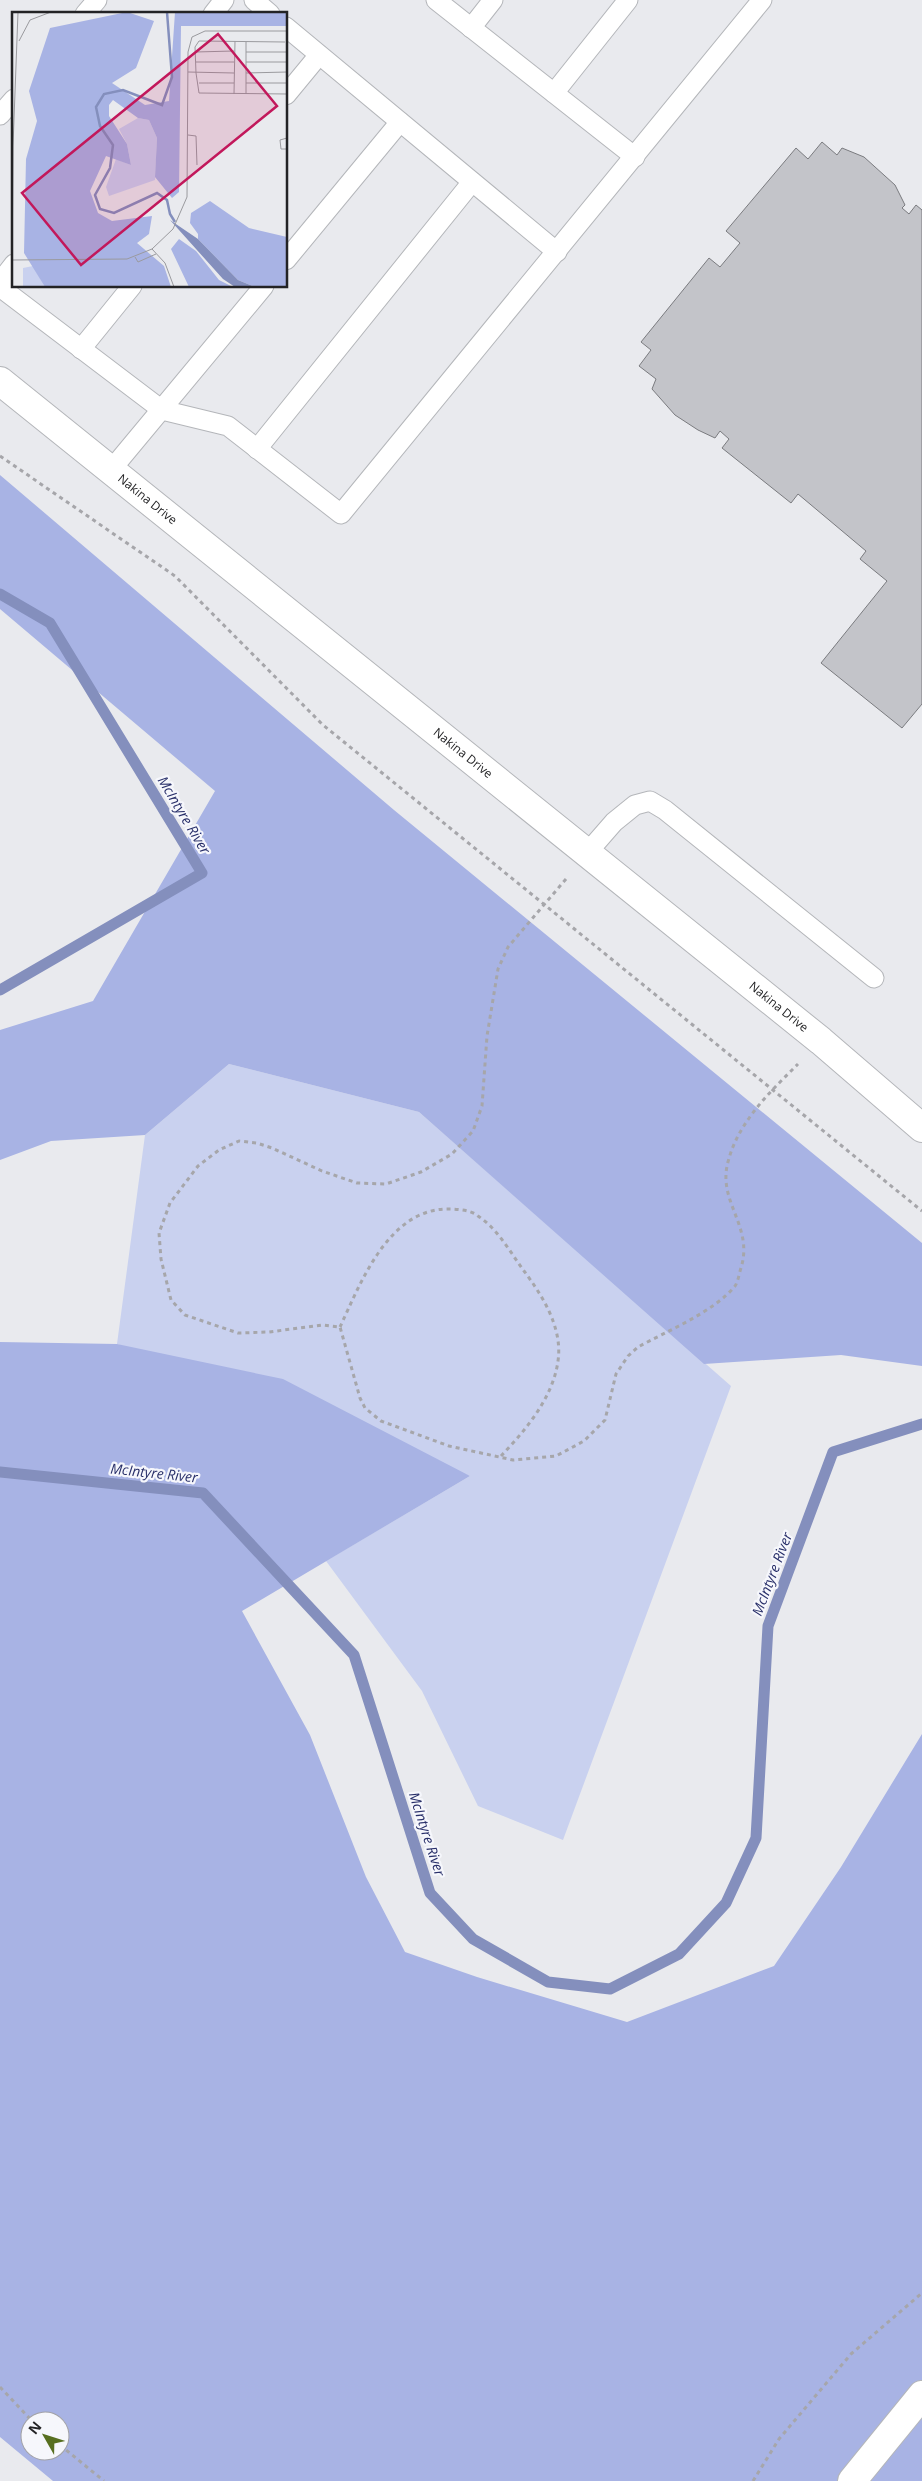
<svg xmlns="http://www.w3.org/2000/svg" width="922" height="2481" viewBox="0 0 922 2481" font-family="'Open Sans',sans-serif">
	<style>
		.green { fill: #c9d1ef }
		.forest { fill: #a8b3e4; fill-rule: evenodd }
		.lines { fill: none; stroke-linecap: round; stroke-linejoin: round }
		.stream { stroke: #848fbd; stroke-width: 11 }
		.building { fill: #c3c4c9; stroke: #7a7b7f }
		.lane-casing { stroke: #b4b6ba; stroke-width: 21 }
		.street-casing { stroke: #b4b6ba; stroke-width: 30 }
		.path { stroke: #a6a6aa; stroke-width: 3; stroke-dasharray: 4 4; stroke-linecap: butt }
		.lane { stroke: #fff; stroke-width: 19 }
		.street { stroke: #fff; stroke-width: 28 }
		.labels { text-anchor: middle; stroke-width: 4.5; stroke-linejoin: round; paint-order: stroke }
		.street-label { font-size: 12px; fill: #232325; stroke: #f6f7fc }
		.water-label { font-size: 14px; font-style: italic; fill: #282f69; stroke: #f6f7fc }
		.inset-river { fill: none; stroke: #848fbd; stroke-width: 2.5 }
		.inset-road { fill: none; stroke: #9a9a9e; stroke-width: 1 }
		.view { fill: #c2185b; fill-opacity: 0.15; stroke: #c2185b; stroke-width: 2.5 }
		.inset-edge { fill: none; stroke: #232325; stroke-width: 2.5 }
	</style>
	<rect width="100%" height="100%" fill="#e9eaee"/>
	<!-- green -->
	<polygon class="green" points="229,1064 419,1112 731,1386 563,1840 478,1806 422,1691 326,1561 470,1476 117,1344 145,1135"/>
	<!-- forest -->
	<g class="forest">
		<polygon points="0,475 394,810 922,1243 922,1366 841,1355 704,1364 419,1112 229,1064 145,1135 51,1141 0,1160 0,1030 93,1001 215,791 0,609"/>
		<path d="M0,1342L117,1344L283,1379L470,1476L242,1611L310,1735L366,1877L405,1952L477,1977L627,2022L774,1966L841,1867L922,1734V2481H53L0,2437ZM30,2421H60V2451H30Z"/>
	</g>
	<g class="lines">
		<!-- stream -->
		<g class="stream">
			<polyline points="0,594 50,623 202,873 0,990"/>
			<polyline points="0,1472 203,1493 354,1655 430,1893 473,1939 548,1982 610,1989 679,1954 726,1903 756,1838 768,1626 833,1452 922,1424"/>
		</g>
	</g>
	<!-- building -->
	<polygon class="building" points="822,142 837,155 842,148 864,157 895,185 905,205 902,208 909,214 916,205 922,210 922,704 902,728 821,663 887,581 860,559 866,551 798,494 791,503 722,448 729,439 720,431 715,438 698,430 675,415 652,389 656,379 639,366 651,350 641,342 709,258 720,267 740,243 726,231 796,148 808,159"/>
	<g class="lines">
		<!-- lane casing -->
		<g class="lane-casing">
			<g id="lane">
				<polyline points="254,0 270,14"/>
				<polyline points="436,0 635,157"/>
				<polyline points="85,14 97,0"/>
				<polyline points="213,14 224,0"/>
				<polyline points="286,27 557,252"/>
				<polyline points="471,28 493,0"/>
				<polyline points="554,93 628,0"/>
				<polyline points="286,95 319,55"/>
				<polyline points="0,115 14,99"/>
				<polyline points="286,260 400,122"/>
				<polyline points="0,282 14,264"/>
				<polyline points="0,287 162,410 228,426 341,514 762,0"/>
				<polyline points="81,349 132,286"/>
				<polyline points="257,449 472,182"/>
				<polyline points="111,470 264,286"/>
				<polyline points="587,853 614,822 635,805 650,801 665,810 874,978"/>
			</g>
		</g>
		<!-- street casing -->
		<g class="street-casing">
			<g id="street">
				<path id="s1" d="M0,381L821,1041L922,1128"/>
				<polyline points="852,2481 922,2395"/>
			</g>
		</g>
		<!-- path -->
		<g class="path">
			<polyline points="0,456 175,576 323,725 922,1211"/>
			<path d="M566,879L508,947L498,969L487,1036L482,1106L473,1131L452,1154L421,1172L386,1184L357,1183L322,1171L272,1148L257,1143L239,1141L219,1150L198,1166L170,1203L159,1233L161,1259L171,1300L185,1315L238,1333L269,1332L322,1325L340,1327L360,1398L365,1408L381,1421L449,1446L513,1460L556,1456L584,1441L605,1420L616,1374L628,1356L638,1347C667,1331 714,1312 735,1286C738,1282 739,1274 741,1268C754,1226 717,1202 728,1162C738,1122 770,1092 798,1064"/>
			<path d="M340,1327C361,1282 389,1208 449,1209C458,1209 471,1210 478,1216C498,1229 510,1252 524,1271C542,1295 563,1328 558,1361C553,1398 525,1431 500,1457"/>
			<polyline points="0,2387 32,2421"/>
			<polyline points="60,2445 104,2481"/>
			<polyline points="753,2481 779,2439 851,2354 922,2293"/>
		</g>
		<!-- lane -->
		<use href="#lane" class="lane"/>
		<!-- street -->
		<use href="#street" class="street"/>
	</g>
	<g class="labels">
		<!-- street labels -->
		<g class="street-label">
			<text dy="4" stroke="none"><textPath href="#s1" startOffset="189">Nakina Drive</textPath></text>
			<text dy="4" stroke="none"><textPath href="#s1" startOffset="594">Nakina Drive</textPath></text>
			<text dy="4" stroke="none"><textPath href="#s1" startOffset="999">Nakina Drive</textPath></text>
		</g>
		<!-- water labels -->
		<g class="water-label">
			<text transform="translate(184 815) rotate(59)" y="5">McIntyre River</text>
			<text transform="translate(154 1473) rotate(6)" y="5">McIntyre River</text>
			<text transform="translate(772 1574) rotate(-69)" y="5">McIntyre River</text>
			<text transform="translate(427 1834) rotate(72)" y="5">McIntyre River</text>
		</g>
	</g>
	<!-- overview -->
	<g transform="translate(12 12)">
		<rect width="275" height="275" fill="#e9eaee"/>
		<path d="M126,106L137,108L145,126L143,168L97,184L94,175L104,147L119,153L115,132L107,117ZM21,254L33,275H11V256Z" fill="#c9d1ef"/>
		<path d="M115,0L142,9L124,56L100,71L133,93L157,89L163,0H275V14H169L167,180L160,186L143,165L145,126L137,108L126,106L101,88L97,93V104L115,132L119,153L94,144L78,179L86,201L100,209L140,204L137,222L125,231L152,254L159,275H33L12,241L14,147L25,109L17,79L38,16ZM198,189L237,216L275,225V275H243L226,268L186,227V222L178,211L179,201ZM167,227L184,239L207,268L221,275H177L159,237Z" fill="#a8b3e4"/>
		<path d="M158,208L186,227L226,268L243,275H223L211,267Z" fill="#848fbd"/>
		<path class="inset-river" d="M155,0L160,65L150,93L111,78L92,82L84,95L88,114L101,133L98,156L83,183L88,197L102,201L145,181L155,188L158,202L163,210"/>
		<path class="inset-road" d="M7,29L18,8L39,0M234,30V82M273,30L187,29L183,35L184,61L187,81L275,82M183,40L222,39M234,40H275M184,50H222M234,50H275M176,60L222,61M234,61L275,60M187,71H222M234,71H275M222,82L223,29M176,123L184,124L185,153M275,126L268,128L269,137H275M140,237L153,251L162,275M123,245L126,250L144,242M0,248L115,247L140,237L161,217L175,185L176,40L180,25L193,19H275M0,275L1,134L6,0"/>
		<path class="view" d="M206,22L265,94L69,253L10,181Z"/>
		<rect width="275" height="275" class="inset-edge"/>
	</g>
	<!-- north arrow -->
	<g transform="translate(45 2436) rotate(309)"><circle r="24" fill="#f6f7fc" stroke="#a2a2a6"/>
	<path d="M0-4L9 19L0 12L-9 19Z" fill="#576f20"/>
	<text y="-8" font-size="14" font-weight="bold" text-anchor="middle" fill="#232325">N</text>
	</g>
</svg>
